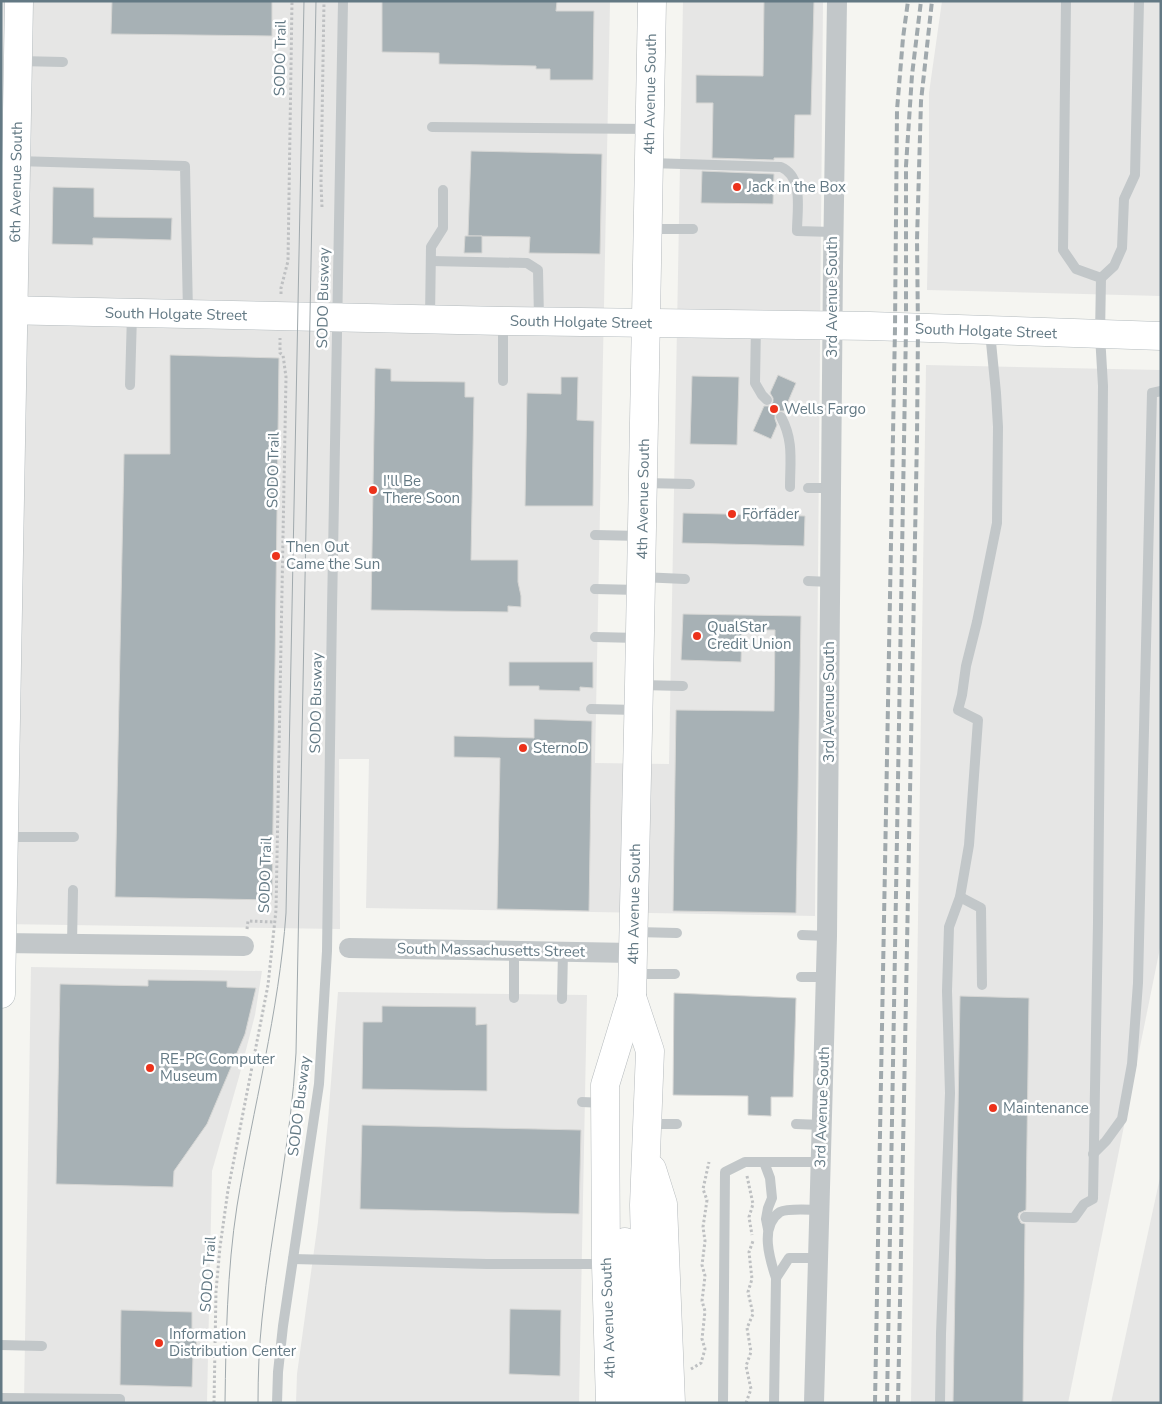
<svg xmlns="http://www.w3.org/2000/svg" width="1162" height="1404" viewBox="0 0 1162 1404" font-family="'Nunito Sans',sans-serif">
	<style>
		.built { fill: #e6e6e5 }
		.building { fill: #a7b1b5; stroke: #d6d6d4 }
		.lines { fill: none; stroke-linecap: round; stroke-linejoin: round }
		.secondary-casing { stroke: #b4bbbe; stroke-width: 29 }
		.primary-casing { stroke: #b5babd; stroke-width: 29 }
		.path { stroke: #bec0c2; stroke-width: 3; stroke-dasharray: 2.5 2.5; stroke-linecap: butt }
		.lane { stroke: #c2c7c9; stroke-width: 10 }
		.street { stroke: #c2c7c9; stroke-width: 20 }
		.secondary { stroke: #fff; stroke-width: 28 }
		.primary { stroke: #fff; stroke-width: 28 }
		.tram { stroke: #a0a9ad; stroke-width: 1 }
		.rail { stroke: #a0a9ad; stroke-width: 4; stroke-dasharray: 8 4; stroke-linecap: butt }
		.poi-dot { fill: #ec321b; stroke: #fff; stroke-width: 2 }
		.labels { text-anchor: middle; stroke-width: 5; stroke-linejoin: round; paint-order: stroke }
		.street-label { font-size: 15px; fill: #637984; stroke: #fff }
		.poi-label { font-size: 15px; fill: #637984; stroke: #fff; text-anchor: start }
	</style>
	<rect width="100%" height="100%" fill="#f5f5f1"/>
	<!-- built -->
	<g class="built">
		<polygon points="1,1 610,1 595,763 669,764 683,1 823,1 815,916 366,908 369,759 339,759 340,929 1,924"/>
		<polygon points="942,1 1161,1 1161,296 927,290 929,182 929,93"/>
		<polygon points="926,365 1161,370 1161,943 1068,1403 911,1403"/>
		<polygon points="31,967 262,971 255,1015 239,1077 212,1171 207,1403 24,1403"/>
		<polygon points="338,992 587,995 579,1403 296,1403 297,1374 318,1222 328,1120"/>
		<polygon points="1161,1173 1161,1403 1111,1403"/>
	</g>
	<!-- building -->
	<g class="building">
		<polygon points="112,1 272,1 272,36 111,34"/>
		<polygon points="382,1 557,1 556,11 594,11 593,80 550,80 550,69 536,69 536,66 439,64 439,53 382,52"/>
		<polygon points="764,1 814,1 811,115 795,115 794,158 774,158 774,160 712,158 713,103 696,103 696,75 763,76"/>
		<polygon points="471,151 602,154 600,254 529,253 530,237 468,236"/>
		<polygon points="702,171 774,174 773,204 701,203"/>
		<polygon points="53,187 94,188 94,217 172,218 171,240 93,238 93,245 52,244"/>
		<polygon points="465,236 482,236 482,253 464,253"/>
		<polygon points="170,355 279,358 272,900 115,897 124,454 170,454"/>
		<polygon points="375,368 391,369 391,381 465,382 465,397 474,397 471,560 518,560 518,582 521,596 521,607 508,606 508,612 371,610"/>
		<polygon points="778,375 796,383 784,411 779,411 775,413 775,419 777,425 771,439 753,431 764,406 769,406 773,402 773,398 770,393"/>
		<polygon points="692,376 739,377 737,445 690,444"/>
		<polygon points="561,377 578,377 577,420 594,421 593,506 525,506 527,393 561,394"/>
		<polygon points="683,513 805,516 804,546 682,543"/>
		<polygon points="683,614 801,616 796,913 673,911 676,710 774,711 775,630 742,630 741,662 681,660"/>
		<polygon points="509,662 593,662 593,688 580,687 580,691 539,690 539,686 509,686"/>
		<polygon points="534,719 592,721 589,911 497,909 500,758 454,757 454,736 534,738"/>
		<polygon points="148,980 227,981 227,987 256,988 245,1034 207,1124 174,1171 173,1187 56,1184 60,984 148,986"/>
		<polygon points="674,993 796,998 793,1097 771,1097 771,1116 748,1115 748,1096 673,1095"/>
		<polygon points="960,996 1029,998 1026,1210 1019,1213 1018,1217 1021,1223 1025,1224 1023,1403 953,1403"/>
		<polygon points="382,1006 476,1007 476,1025 487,1024 487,1091 362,1089 363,1022 382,1022"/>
		<polygon points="362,1125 581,1130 579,1214 360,1209"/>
		<polygon points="510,1309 561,1310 560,1376 509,1374"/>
		<polygon points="121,1310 192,1312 192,1331 197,1331 196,1355 193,1355 192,1387 120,1385"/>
	</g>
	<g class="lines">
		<!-- secondary casing -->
		<g class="secondary-casing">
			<g id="secondary">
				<polyline points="1,310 503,321 870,326 1161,336"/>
				<polyline points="1,994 19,1"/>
			</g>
		</g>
		<!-- primary casing -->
		<g class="primary-casing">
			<g id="primary">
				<polyline points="632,997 650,1051 644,1205 649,1403"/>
				<polyline points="652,1169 663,1204 671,1403"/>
				<polyline points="625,1242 630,1403"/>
				<polyline points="610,1403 606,1264 605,1085 632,997 639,685 652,1"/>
			</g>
		</g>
		<!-- path -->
		<g class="path">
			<polyline points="322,207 321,183 324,1"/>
			<polyline points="281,294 281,288 288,261 292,1"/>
			<polyline points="247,929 248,921 275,922"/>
			<polyline points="747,1176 753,1204 749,1217 752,1235"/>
			<polyline points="691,1369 701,1363 705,1349 702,1339 705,1311 702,1301 705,1276 702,1265 705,1241 703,1227 707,1200 703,1189 709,1162"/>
			<polyline points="214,1403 216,1291 220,1247 228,1190 268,985 276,910 286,377 283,355 280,353 280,338"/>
			<polyline points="746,1403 751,1389 746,1366 751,1352 747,1328 753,1314 748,1292 752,1279 749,1252 753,1241"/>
		</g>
		<!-- lane -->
		<g class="lane">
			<polyline points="19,61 63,62"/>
			<polyline points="432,127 649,129"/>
			<polyline points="17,161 185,166 188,313"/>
			<path d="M650,163L781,167C804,177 797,210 797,231L833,232"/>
			<polyline points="649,229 693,229"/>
			<polyline points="431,261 527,263 538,270 539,319"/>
			<polyline points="1101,278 1114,266 1122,248 1124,199 1135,175 1139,1"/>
			<polyline points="430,318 431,247 443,228 443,190"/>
			<polyline points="756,325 755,383 762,395 767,400"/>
			<polyline points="503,381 503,322"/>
			<polyline points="130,385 132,314"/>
			<path d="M781,417C794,441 790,461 790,487"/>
			<polyline points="644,483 690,484"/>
			<polyline points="808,488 831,488"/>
			<polyline points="595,535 641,536"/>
			<polyline points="641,577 685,579"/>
			<polyline points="808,581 830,582"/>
			<polyline points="595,589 639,590"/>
			<polyline points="595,637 639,638"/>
			<polyline points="641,685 683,686"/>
			<polyline points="591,709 637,710"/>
			<polyline points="5,837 74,837"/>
			<polyline points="960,897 981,908 982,985"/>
			<polyline points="636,932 677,933"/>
			<polyline points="802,935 827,936"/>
			<polyline points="72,944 73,890"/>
			<polyline points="633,974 675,974"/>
			<polyline points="801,977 826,977"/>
			<polyline points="514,998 514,950"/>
			<polyline points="562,999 563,951"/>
			<polyline points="582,1102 604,1103"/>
			<polyline points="648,1124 677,1124"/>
			<polyline points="796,1124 822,1125"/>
			<polyline points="1093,1154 1106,1141 1122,1119 1132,1064 1138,983 1152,393 1161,391"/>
			<polyline points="764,1162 770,1178 772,1198 768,1208 766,1219 768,1229"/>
			<polyline points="1025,1217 1074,1218 1084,1204 1093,1199 1098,922 1103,386 1100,335 1101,278 1076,269 1063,250 1066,1"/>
			<polyline points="293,1259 487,1264 605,1264"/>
			<path d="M776,1278C770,1260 759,1226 780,1212C788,1208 810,1210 819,1210"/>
			<polyline points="1,1345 42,1346"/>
			<polyline points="1,1398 120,1399 120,1403"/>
			<polyline points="277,1403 278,1372 283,1326 319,1084 327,951 332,610 343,1"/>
			<polyline points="723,1403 725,1172 745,1162 821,1162"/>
			<polyline points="774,1403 776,1278 789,1258 818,1258"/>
			<polyline points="940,1403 941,1334 950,1093 947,991 949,927 960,897 969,845 978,720 958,710 962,695 966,666 977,622 997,523 998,427 996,393 990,332"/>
		</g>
		<!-- street -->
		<g class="street">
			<polyline points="1,943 244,946"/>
			<polyline points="349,948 632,953"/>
			<polyline points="814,1403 827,936 833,266 837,1"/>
		</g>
		<!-- secondary -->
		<use href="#secondary" class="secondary"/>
		<!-- primary -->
		<use href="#primary" class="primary"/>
		<!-- tram -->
		<g class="tram">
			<path d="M225,1403C226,1337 227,1271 237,1206C253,1108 279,1012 286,913L304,1"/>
			<path d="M258,1403C258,1375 259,1347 262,1319C271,1230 291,1142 296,1053L316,1"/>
		</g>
		<!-- rail -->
		<g class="rail">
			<polyline points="875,1403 895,328 897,110 903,38 908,1"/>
			<polyline points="887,1403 906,328 906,166 912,75 921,1"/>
			<polyline points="898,1403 917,437 918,329 917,240 921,101 932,1"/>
		</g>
	</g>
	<!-- markers -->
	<g class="poi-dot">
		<circle cx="737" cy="187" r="5"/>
		<circle cx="774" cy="409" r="5"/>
		<circle cx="373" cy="490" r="5"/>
		<circle cx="732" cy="514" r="5"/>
		<circle cx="276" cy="556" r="5"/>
		<circle cx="697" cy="636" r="5"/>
		<circle cx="523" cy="748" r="5"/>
		<circle cx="150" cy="1068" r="5"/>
		<circle cx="993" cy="1108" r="5"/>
		<circle cx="159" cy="1343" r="5"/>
	</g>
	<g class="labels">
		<!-- street labels -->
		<g class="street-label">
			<text transform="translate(280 58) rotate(-89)" y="5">SODO Trail</text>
			<text transform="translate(650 94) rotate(-89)" y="5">4th Avenue South</text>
			<text transform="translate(16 182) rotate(-89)" y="5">6th Avenue South</text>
			<text transform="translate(832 297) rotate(-90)" y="5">3rd Avenue South</text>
			<text transform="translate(323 298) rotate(-89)" y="5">SODO Busway</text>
			<text transform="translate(176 314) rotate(1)" y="5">South Holgate Street</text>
			<text transform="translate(581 322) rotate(1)" y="5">South Holgate Street</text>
			<text transform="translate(986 331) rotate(2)" y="5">South Holgate Street</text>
			<text transform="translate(273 470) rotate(-89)" y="5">SODO Trail</text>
			<text transform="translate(643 499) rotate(-89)" y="5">4th Avenue South</text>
			<text transform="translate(829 702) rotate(-90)" y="5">3rd Avenue South</text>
			<text transform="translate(316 703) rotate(-89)" y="5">SODO Busway</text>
			<text transform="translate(265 875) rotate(-88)" y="5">SODO Trail</text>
			<text transform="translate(634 904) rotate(-89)" y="5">4th Avenue South</text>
			<text transform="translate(491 950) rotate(1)" y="5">South Massachusetts Street</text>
			<text transform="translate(299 1106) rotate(-83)" y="5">SODO Busway</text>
			<text transform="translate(822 1107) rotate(-88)" y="5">3rd Avenue South</text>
			<text transform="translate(208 1274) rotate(-86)" y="5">SODO Trail</text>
			<text transform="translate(608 1318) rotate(-92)" y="5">4th Avenue South</text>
		</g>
		<!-- poi labels -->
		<g class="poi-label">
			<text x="747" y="192">Jack in the Box</text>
			<text x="784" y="414">Wells Fargo</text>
			<text x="383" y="486">I'll Be<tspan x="383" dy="17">There Soon</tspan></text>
			<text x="742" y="519">Förfäder</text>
			<text x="286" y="552">Then Out<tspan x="286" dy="17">Came the Sun</tspan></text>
			<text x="707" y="632">QualStar<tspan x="707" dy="17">Credit Union</tspan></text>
			<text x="533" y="753">SternoD</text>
			<text x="160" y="1064">RE-PC Computer<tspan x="160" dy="17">Museum</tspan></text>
			<text x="1003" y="1113">Maintenance</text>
			<text x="169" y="1339">Information<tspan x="169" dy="17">Distribution Center</tspan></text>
		</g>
	</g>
	<!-- border -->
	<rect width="1162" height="1404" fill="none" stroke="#637984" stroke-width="5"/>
</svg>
